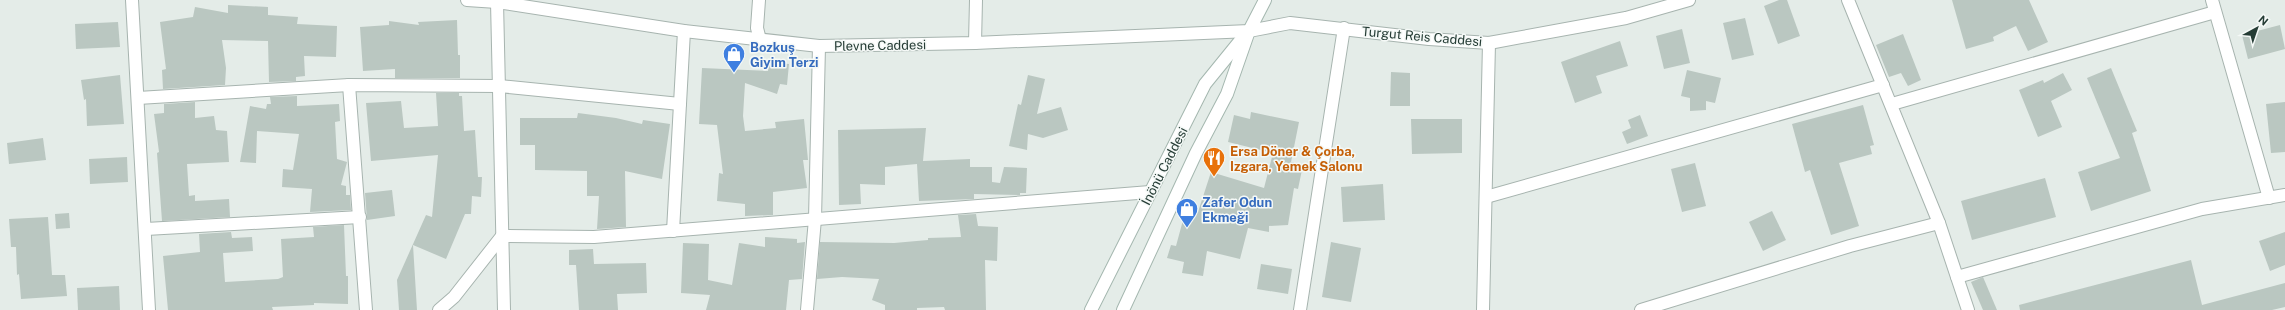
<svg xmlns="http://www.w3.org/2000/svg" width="2285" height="310" viewBox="0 0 2285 310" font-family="'Public Sans',sans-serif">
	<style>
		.building { fill: #bac7c1 }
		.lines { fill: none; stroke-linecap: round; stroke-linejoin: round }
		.minor-casing { stroke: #a7b4af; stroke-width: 14 }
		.tertiary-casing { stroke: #a7b4af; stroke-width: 14 }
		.secondary-casing { stroke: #a4b7af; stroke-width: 14 }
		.minor { stroke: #fff; stroke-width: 12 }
		.tertiary { stroke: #fff; stroke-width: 12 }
		.secondary { stroke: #fff; stroke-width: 12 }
		.labels { text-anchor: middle; stroke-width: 3; stroke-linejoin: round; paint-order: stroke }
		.street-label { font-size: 13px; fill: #253c35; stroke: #f5f9f7 }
		.shop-label { font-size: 13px; font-weight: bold; fill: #366cbe; stroke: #f5f9f7; text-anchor: start }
		.food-label { font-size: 13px; font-weight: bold; fill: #c56008; stroke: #f5f9f7; text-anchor: start }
	</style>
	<rect width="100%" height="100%" fill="#e4ece8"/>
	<!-- building -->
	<g class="building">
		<polygon points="1779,0 1787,0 1800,36 1778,44 1764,6"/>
		<polygon points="1952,0 2029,0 2048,42 2028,51 2016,26 1993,37 1994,41 1966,49"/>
		<polygon points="228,5 268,7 268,15 298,17 297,24 337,26 336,57 304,56 305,76 296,77 296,81 269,82 268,41 222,40 226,68 225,85 163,89 162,70 166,69 160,22 193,17 195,7 228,13"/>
		<polygon points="1745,18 1754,55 1732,60 1723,23"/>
		<polygon points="457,20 458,55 460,55 460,78 395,78 395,69 363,71 360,27 389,25 389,21 419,25 418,22"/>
		<polygon points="118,22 120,47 76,49 75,24"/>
		<polygon points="2280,25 2285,49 2248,59 2242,35"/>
		<polygon points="1682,29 1690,63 1664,69 1656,36"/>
		<polygon points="1903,34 1921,80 1908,86 1901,73 1889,77 1876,45"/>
		<polygon points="1620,41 1628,66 1596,76 1602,93 1575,103 1561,62"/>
		<polygon points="769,62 789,64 787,85 780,84 777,94 745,83 743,116 745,131 776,128 775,122 804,119 808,160 803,160 807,188 773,192 773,215 745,216 745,204 717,201 719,173 723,174 717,125 699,124 702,68 768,71"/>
		<polygon points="2111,68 2137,131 2132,133 2151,191 2091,211 2078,172 2120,158 2087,78"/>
		<polygon points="1687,70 1721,78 1715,103 1706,101 1706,110 1690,111 1690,98 1681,96"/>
		<polygon points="1391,72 1410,73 1410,106 1390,106"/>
		<polygon points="2063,73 2072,90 2051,101 2062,127 2038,137 2019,90 2043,80 2044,83"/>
		<polygon points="120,75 124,124 87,126 86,99 84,100 81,80"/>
		<polygon points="1028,75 1045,79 1037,114 1061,107 1068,130 1043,138 1028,134 1027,150 1009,146 1018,104 1021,105"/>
		<polygon points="436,93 459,93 459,96 462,96 464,131 475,130 478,177 482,177 481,197 472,196 471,214 465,214 446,259 413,245 417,310 399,310 397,280 426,215 432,217 438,155 371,161 366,103 401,101 404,128 438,126"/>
		<polygon points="297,96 297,106 339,104 340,121 335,122 337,159 347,162 341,185 346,186 346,195 350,195 351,210 310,212 312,189 282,187 283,169 293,170 299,134 257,131 256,163 240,162 250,106 266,109 267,104 271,104 270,97"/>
		<polygon points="195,102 195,118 214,116 216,130 227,131 229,162 187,164 189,196 195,195 195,201 229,199 230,217 162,221 157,153 159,152 154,114 164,113 164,104"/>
		<polygon points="2285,102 2285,152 2271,153 2266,104"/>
		<polygon points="1863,105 1874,145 1870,146 1872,154 1839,163 1859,226 1831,235 1810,170 1805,172 1792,124"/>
		<polygon points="1251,112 1299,122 1291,162 1303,165 1298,189 1294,188 1288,225 1269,226 1269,232 1248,228 1240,259 1207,251 1203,276 1182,273 1184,262 1167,258 1171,245 1176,246 1186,209 1198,212 1211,172 1264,188 1273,153 1228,142 1234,115 1250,119"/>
		<polygon points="578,113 616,118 642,124 643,120 670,124 662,179 625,171 626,227 597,229 599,196 587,196 587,171 535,170 535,145 520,145 520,118 577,118"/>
		<polygon points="1640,115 1648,136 1627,144 1622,132 1631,128 1628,120"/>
		<polygon points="1411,119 1462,119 1462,153 1412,154"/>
		<polygon points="926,128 923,161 970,159 970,167 992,167 992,182 1000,183 1004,167 1027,168 1026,193 1020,193 1020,195 974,194 974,199 919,201 917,164 885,167 885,185 860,184 861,204 839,205 838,130"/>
		<polygon points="43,138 46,160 9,164 7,143"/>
		<polygon points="127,157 128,182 90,184 89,159"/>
		<polygon points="1695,163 1706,206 1682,212 1671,169"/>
		<polygon points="2045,178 2056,217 1972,240 1961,201"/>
		<polygon points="1383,184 1385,220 1343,222 1341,187"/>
		<polygon points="392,190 395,216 367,220 365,193"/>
		<polygon points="1772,211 1786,240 1763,251 1749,222"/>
		<polygon points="69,213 70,228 56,229 55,214"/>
		<polygon points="976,214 978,226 998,227 997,261 985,260 986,310 945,310 944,307 917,308 917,310 885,310 885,305 872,300 879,279 842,277 817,279 820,242 894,243 928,240 928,238 961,237 958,215"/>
		<polygon points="48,217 52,275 65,275 67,296 21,299 19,274 17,275 16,247 11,247 9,219"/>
		<polygon points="344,225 346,276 348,276 348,304 314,303 314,305 272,307 273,310 168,310 163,256 200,252 199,234 231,232 232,238 252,237 253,251 223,253 225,282 278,279 283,277 281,239 314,237 313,227"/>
		<polygon points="2285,232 2285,265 2270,271 2259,241"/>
		<polygon points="765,237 797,239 797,243 805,242 802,279 789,280 786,310 706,310 710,295 681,293 683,243 709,244 708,280 732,285 739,243 765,247"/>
		<polygon points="1331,242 1361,248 1351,302 1322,297"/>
		<polygon points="593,249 594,264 646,263 647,293 617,294 618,310 579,310 576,265 569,265 569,250"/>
		<polygon points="2191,260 2202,305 2285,283 2285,307 2272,310 2020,310 2019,305"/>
		<polygon points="1261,264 1292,269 1288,294 1257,289"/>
		<polygon points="1983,277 1997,310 1983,310 1971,282"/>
		<polygon points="119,286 120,310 78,310 77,288"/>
	</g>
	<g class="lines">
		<!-- minor casing -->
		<g class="minor-casing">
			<g id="minor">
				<polyline points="132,0 149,310"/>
				<polyline points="759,0 757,28 760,40"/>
				<polyline points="1848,0 1939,223 1968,310"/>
				<polyline points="2212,0 2269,198"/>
				<polyline points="497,2 504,310"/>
				<polyline points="975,43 976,0"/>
				<polyline points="349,85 366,310"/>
				<polyline points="138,98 349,85 499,86 680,104"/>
				<polyline points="1892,104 2215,12"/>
				<polyline points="1486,197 1883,85"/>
				<polyline points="146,229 360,217"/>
				<polyline points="673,231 684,31"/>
				<polyline points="1957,277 2202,209 2285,195"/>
				<polyline points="439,310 454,297 502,236 594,237 1150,192"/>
				<polyline points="807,310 815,219 819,46"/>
				<polyline points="1300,310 1344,28"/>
				<polyline points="1483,310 1489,43"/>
				<polyline points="1641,310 1850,246 1939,223"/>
			</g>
		</g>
		<!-- tertiary casing -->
		<g class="tertiary-casing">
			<polyline id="tertiary" points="467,0 497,2 684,31 819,46 975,43 1249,31 1290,23 1429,39 1489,43 1626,18 1689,0"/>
		</g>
		<!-- secondary casing -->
		<g class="secondary-casing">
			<g id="secondary">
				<polyline points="1091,310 1205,84 1244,36"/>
				<polyline points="1123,310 1196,153 1227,94 1249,31 1265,0"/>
			</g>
		</g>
		<!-- minor -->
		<use href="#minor" class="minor"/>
		<!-- tertiary -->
		<use href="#tertiary" class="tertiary"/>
		<!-- secondary -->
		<use href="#secondary" class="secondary"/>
	</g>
	<!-- icons -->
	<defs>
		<g id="shop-pin" transform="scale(1.15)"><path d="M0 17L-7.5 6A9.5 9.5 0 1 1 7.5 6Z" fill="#3f7fe0" stroke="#f5f9f7"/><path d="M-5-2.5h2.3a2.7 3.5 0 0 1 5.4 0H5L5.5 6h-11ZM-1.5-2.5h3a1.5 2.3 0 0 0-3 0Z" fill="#fff"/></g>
		<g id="restaurant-pin" transform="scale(1.15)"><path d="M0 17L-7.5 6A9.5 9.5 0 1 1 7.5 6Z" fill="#e8710a" stroke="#f5f9f7"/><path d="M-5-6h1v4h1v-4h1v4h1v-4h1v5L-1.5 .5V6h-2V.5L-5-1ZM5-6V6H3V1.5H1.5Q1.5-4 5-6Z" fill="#fff"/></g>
	</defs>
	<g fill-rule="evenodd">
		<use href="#shop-pin" x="734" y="54"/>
		<use href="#restaurant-pin" x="1214" y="158"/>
		<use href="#shop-pin" x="1187" y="209"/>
	</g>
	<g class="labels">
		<!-- street labels -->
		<g class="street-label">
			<text transform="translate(1422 36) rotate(5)" y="5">Turgut Reis Caddesi</text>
			<text transform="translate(880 45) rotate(-1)" y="5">Plevne Caddesi</text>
			<text transform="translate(1164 166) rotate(-63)" y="5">İnönü Caddesi</text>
		</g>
		<!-- shop labels -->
		<g class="shop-label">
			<text x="750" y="52">Bozkuş<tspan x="750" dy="15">Giyim Terzi</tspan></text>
			<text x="1202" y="207">Zafer Odun<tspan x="1202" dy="15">Ekmeği</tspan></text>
		</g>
		<!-- food labels -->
		<g class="food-label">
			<text x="1230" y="156">Ersa Döner &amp; Çorba,<tspan x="1230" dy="15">Izgara, Yemek Salonu</tspan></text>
		</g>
	</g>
	<!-- north arrow -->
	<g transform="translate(2257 28) rotate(40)" stroke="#f5f9f7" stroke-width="3" paint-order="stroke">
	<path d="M0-3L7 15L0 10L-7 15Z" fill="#253c35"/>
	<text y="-6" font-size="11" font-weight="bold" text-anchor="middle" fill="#253c35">N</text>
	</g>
</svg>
